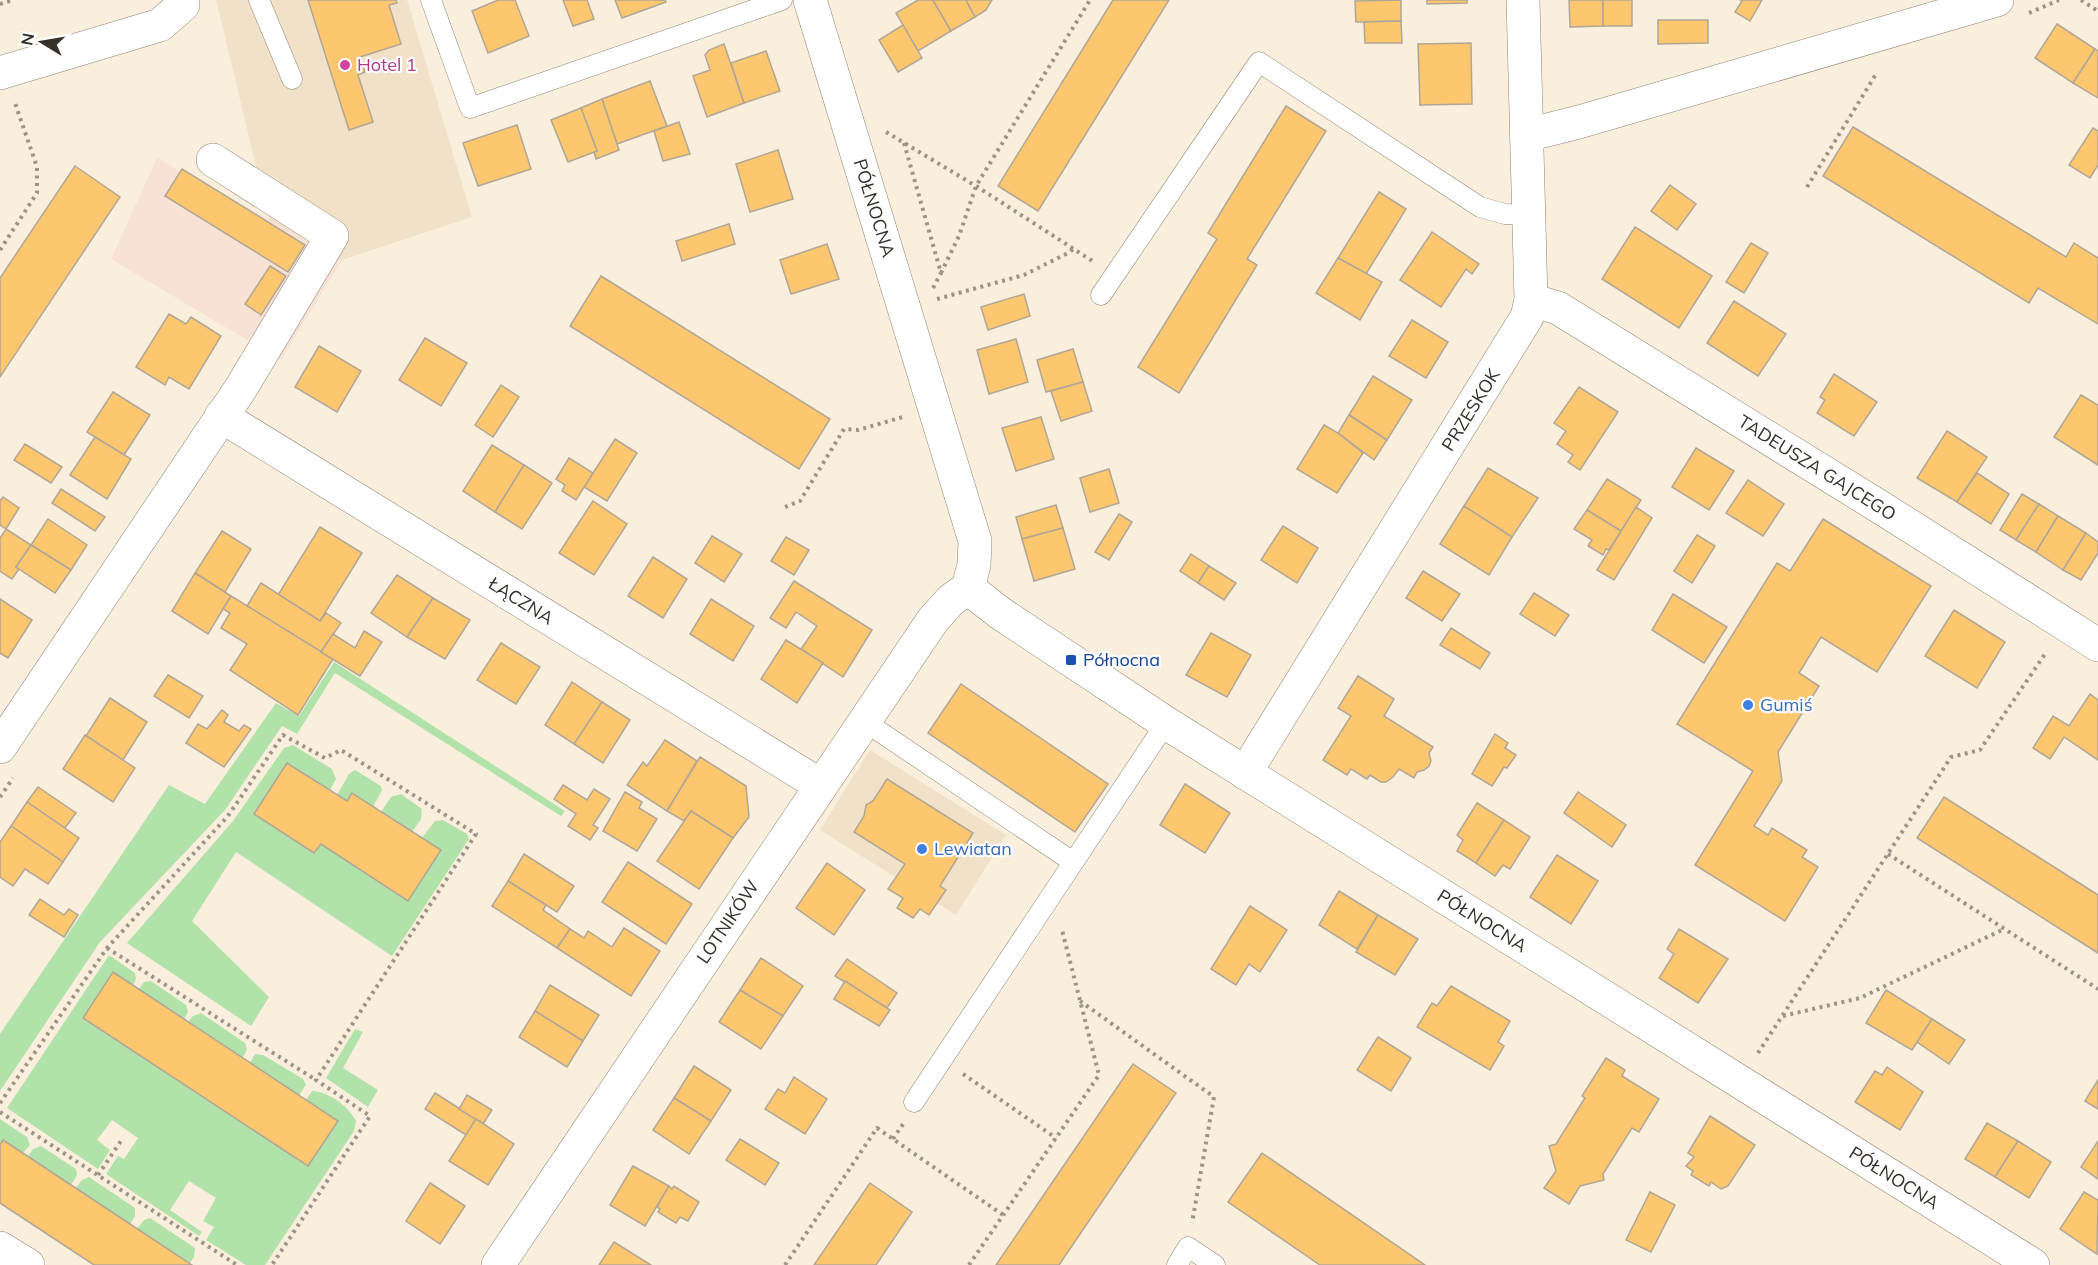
<svg xmlns="http://www.w3.org/2000/svg" width="2098" height="1265" viewBox="0 0 2098 1265" font-family="Mulish,sans-serif">
	<style>
		.built { fill: #f1e1c9 }
		.industrial { fill: #f8e1d5 }
		.green { fill: #b0e2a9 }
		.building { fill: #fcc76f; stroke: #b1a695; stroke-width: 1.5 }
		.lines { fill: none; stroke-linecap: round; stroke-linejoin: round }
		.service-casing { stroke: #8d8372; stroke-width: 21 }
		.minor-casing { stroke: #8d8372; stroke-width: 34 }
		.path { stroke: #9c9487; stroke-width: 4; stroke-dasharray: 3 4.5; stroke-linecap: butt }
		.service { stroke: #fff; stroke-width: 20 }
		.minor { stroke: #fff; stroke-width: 33 }
		.hotel-dot { fill: #d1479c; stroke: #fdfdfd; stroke-width: 2 }
		.transit-dot { fill: #1a4fb4; stroke: #fdfdfd; stroke-width: 2 }
		.shop-dot { fill: #3f7fe0; stroke: #fdfdfd; stroke-width: 2 }
		.labels { text-anchor: middle; stroke-width: 4.5; stroke-linejoin: round; paint-order: stroke }
		.hotel-label { font-size: 18px; fill: #b23c85; stroke: #fdfdfd; text-anchor: start }
		.street-label { font-size: 18px; fill: #35312a; stroke: #fdfdfd }
		.transit-label { font-size: 18px; fill: #164399; stroke: #fdfdfd; text-anchor: start }
		.shop-label { font-size: 18px; fill: #366cbe; stroke: #fdfdfd; text-anchor: start }
	</style>
	<rect width="100%" height="100%" fill="#faefdc"/>
	<!-- built -->
	<g class="built">
		<polygon points="216,0 407,0 472,217 342,260 269,220"/>
		<polygon points="870,750 1006,835 956,915 820,830"/>
	</g>
	<!-- industrial -->
	<polygon class="industrial" points="157,158 342,260 281,360 111,259"/>
	<!-- green -->
	<g class="green">
		<polygon points="334,662 565,811 561,816 335,673 297,734 282,726 225,810 100,942 0,1091 0,1034 169,785 205,804 276,703 299,716"/>
		<polygon points="293,745 332,769 336,779 330,790 287,763 254,814 314,853 321,844 408,901 441,851 422,838 435,821 443,820 467,834 469,839 392,956 236,852 192,921 269,997 251,1026 127,943 233,821 284,748"/>
		<polygon points="355,770 381,786 382,790 373,807 352,793 347,801 337,795 349,774"/>
		<polygon points="401,794 422,809 421,819 412,832 381,812 391,797"/>
		<path d="M109,955L135,973L136,979L133,985L84,1018L307,1166L306,1100L312,1091C330,1092 348,1106 356,1121L354,1131L265,1265H246L206,1240L214,1227L203,1221L216,1198L189,1181L170,1210L202,1232L199,1236L106,1174L118,1156L124,1159L138,1138L112,1120L97,1140L110,1150L98,1169L7,1108Z"/>
		<polygon points="151,981 186,1005 188,1012 184,1019 139,989 144,982"/>
		<polygon points="201,1013 245,1043 247,1050 242,1058 188,1022 193,1016"/>
		<polygon points="355,1029 363,1032 343,1068 378,1090 368,1107 326,1078"/>
		<polygon points="255,1054 263,1055 303,1079 306,1085 299,1095 250,1063"/>
		<polygon points="0,1119 27,1137 30,1145 23,1153 3,1140 0,1145"/>
		<polygon points="41,1146 76,1169 77,1175 71,1185 28,1157 33,1149"/>
		<polygon points="89,1177 135,1208 135,1216 130,1224 76,1188 82,1180"/>
		<polygon points="150,1218 195,1248 194,1257 190,1263 137,1229 144,1220"/>
	</g>
	<!-- building -->
	<g class="building">
		<polygon points="308,0 396,0 397,3 389,5 401,44 360,57 365,72 358,75 373,122 349,130"/>
		<polygon points="498,0 515,0 529,36 488,53 472,11"/>
		<polygon points="563,0 587,0 594,19 573,26"/>
		<polygon points="615,0 665,0 666,2 622,18"/>
		<polygon points="918,0 933,0 951,31 918,51 896,13"/>
		<polygon points="933,0 966,0 975,17 951,31"/>
		<polygon points="966,0 992,0 986,10 975,17"/>
		<polygon points="1113,0 1169,0 1038,211 998,186"/>
		<polygon points="1401,0 1401,21 1356,22 1355,1"/>
		<polygon points="1427,0 1467,0 1467,3 1427,4"/>
		<polygon points="1569,0 1603,0 1603,26 1570,27"/>
		<rect x="1603" y="0" width="29" height="26"/>
		<polygon points="1740,0 1762,0 1750,21 1735,12 1742,1"/>
		<polygon points="1658,20 1708,20 1708,43 1658,44"/>
		<polygon points="1401,21 1402,43 1365,43 1364,22"/>
		<polygon points="2057,24 2095,49 2073,83 2035,58"/>
		<polygon points="903,25 922,58 898,72 879,40"/>
		<polygon points="1471,43 1472,104 1420,105 1418,44"/>
		<polygon points="724,44 744,103 707,117 693,76 710,70 705,55 709,50"/>
		<polygon points="2095,49 2098,51 2098,98 2073,83"/>
		<polygon points="766,51 780,91 744,103 731,63"/>
		<polygon points="650,81 667,126 617,144 602,99"/>
		<polygon points="602,99 619,150 596,159 594,152 597,151 581,108"/>
		<polygon points="1286,106 1326,131 1247,259 1257,265 1179,393 1138,367 1217,239 1208,233"/>
		<polygon points="581,108 597,151 568,162 551,120"/>
		<polygon points="679,122 690,154 663,161 654,131"/>
		<polygon points="517,125 531,169 478,186 463,143"/>
		<polygon points="1853,127 2066,257 2074,243 2098,258 2098,324 2038,288 2029,303 1823,176"/>
		<polygon points="2093,128 2098,131 2098,165 2090,178 2069,165"/>
		<polygon points="778,150 793,199 750,212 736,164"/>
		<polygon points="75,166 120,197 0,377 0,278"/>
		<polygon points="182,169 305,245 288,272 165,196"/>
		<polygon points="1670,185 1696,204 1677,230 1651,211"/>
		<polygon points="1379,192 1406,209 1366,274 1338,258"/>
		<polygon points="729,224 735,244 682,261 676,241"/>
		<polygon points="1635,227 1712,276 1679,328 1602,279"/>
		<polygon points="1432,232 1479,264 1472,274 1466,269 1441,307 1400,280"/>
		<polygon points="1751,243 1768,253 1744,293 1726,282"/>
		<polygon points="827,244 839,279 791,294 780,260"/>
		<polygon points="1338,258 1382,282 1360,320 1316,293"/>
		<polygon points="270,266 286,276 261,315 245,304"/>
		<polygon points="601,276 830,419 799,469 570,326"/>
		<polygon points="1024,294 1030,316 988,330 981,307"/>
		<polygon points="1734,301 1786,334 1758,376 1707,343"/>
		<polygon points="169,314 186,324 191,317 221,336 189,389 169,377 165,385 136,367"/>
		<polygon points="1412,320 1448,342 1426,378 1389,356"/>
		<polygon points="425,338 467,363 441,406 399,380"/>
		<polygon points="1016,339 1028,382 989,394 977,350"/>
		<polygon points="319,346 361,371 337,412 295,387"/>
		<polygon points="1073,349 1083,382 1046,392 1037,360"/>
		<polygon points="1834,374 1877,402 1854,436 1817,413 1825,400 1820,397"/>
		<polygon points="1373,376 1412,400 1387,440 1349,415"/>
		<polygon points="1083,382 1092,411 1061,421 1051,391"/>
		<polygon points="501,385 519,397 493,437 475,425"/>
		<polygon points="1579,387 1618,412 1580,470 1568,462 1573,455 1557,444 1566,431 1554,423"/>
		<polygon points="113,392 150,415 124,455 87,432"/>
		<polygon points="2081,395 2098,405 2098,465 2054,437"/>
		<polygon points="1349,415 1387,440 1374,460 1338,433"/>
		<polygon points="1041,417 1054,459 1016,471 1002,428"/>
		<polygon points="1324,425 1338,433 1363,453 1337,493 1297,469"/>
		<polygon points="1947,431 1987,457 1957,502 1917,478"/>
		<polygon points="95,437 131,459 107,499 70,475"/>
		<polygon points="615,439 637,453 607,501 584,487"/>
		<polygon points="25,444 62,467 51,483 14,460"/>
		<polygon points="492,445 524,465 495,512 463,491"/>
		<polygon points="1696,448 1734,471 1709,510 1672,487"/>
		<polygon points="569,458 593,473 576,500 562,491 565,485 556,479"/>
		<polygon points="524,465 552,483 522,529 495,512"/>
		<polygon points="1488,468 1538,498 1512,537 1464,506"/>
		<polygon points="1109,469 1119,503 1090,512 1080,478"/>
		<polygon points="1977,473 2009,494 1991,524 1957,502"/>
		<polygon points="1607,479 1641,500 1621,531 1587,510"/>
		<polygon points="1748,480 1784,504 1763,536 1726,513"/>
		<polygon points="61,489 105,517 95,531 52,503"/>
		<polygon points="2022,494 2039,504 2016,540 2000,530"/>
		<polygon points="3,497 19,508 6,529 0,525 0,501"/>
		<polygon points="593,501 627,524 594,575 559,553"/>
		<polygon points="2039,504 2058,516 2036,552 2016,540"/>
		<polygon points="1056,505 1063,528 1022,539 1016,517"/>
		<polygon points="1464,506 1512,537 1489,575 1440,544"/>
		<polygon points="1636,507 1652,518 1614,580 1597,570"/>
		<polygon points="1587,510 1621,531 1609,550 1606,549 1603,555 1588,546 1592,540 1574,529"/>
		<polygon points="1119,514 1132,522 1109,560 1095,552"/>
		<polygon points="2058,516 2086,533 2063,570 2036,552"/>
		<polygon points="48,519 87,545 71,570 31,545"/>
		<polygon points="1823,519 1931,586 1877,672 1821,637 1799,673 1819,686 1778,752 1782,781 1754,826 1768,835 1772,828 1807,850 1802,857 1818,867 1785,921 1695,865 1753,771 1677,724 1777,563 1790,571"/>
		<polygon points="1283,526 1318,548 1297,583 1261,560"/>
		<polygon points="320,527 362,553 320,621 278,595"/>
		<polygon points="1063,528 1075,569 1034,581 1022,539"/>
		<polygon points="6,529 31,545 16,567 19,569 12,579 0,571 0,538"/>
		<polygon points="222,531 251,549 225,592 195,573"/>
		<polygon points="2086,533 2098,542 2098,553 2081,580 2063,570"/>
		<polygon points="1697,535 1715,546 1692,583 1674,571"/>
		<polygon points="712,536 742,554 724,582 695,563"/>
		<polygon points="786,537 809,550 794,575 771,561"/>
		<polygon points="31,545 71,570 55,593 16,567"/>
		<polygon points="1191,554 1209,566 1198,583 1180,571"/>
		<polygon points="653,557 687,579 663,618 628,596"/>
		<polygon points="1209,566 1236,583 1224,600 1198,583"/>
		<polygon points="1423,571 1460,594 1442,621 1406,598"/>
		<polygon points="195,573 231,596 208,634 172,611"/>
		<polygon points="397,575 433,598 407,637 371,613"/>
		<polygon points="794,581 872,630 843,677 801,649 817,626 796,612 786,628 770,618"/>
		<polygon points="261,583 320,621 326,613 341,623 321,652 247,606"/>
		<polygon points="1534,593 1569,615 1555,636 1520,614"/>
		<polygon points="1673,594 1727,627 1704,663 1652,630"/>
		<polygon points="231,596 333,659 298,715 230,670 247,644 221,628 230,613 223,609"/>
		<polygon points="433,598 470,620 445,659 407,637"/>
		<polygon points="0,599 32,620 8,658 0,653"/>
		<polygon points="711,599 754,626 733,661 690,634"/>
		<polygon points="1954,610 2005,642 1977,688 1925,656"/>
		<polygon points="1451,628 1490,653 1480,669 1440,645"/>
		<polygon points="364,631 382,642 360,676 321,652 333,634 355,648"/>
		<polygon points="1211,633 1251,655 1227,697 1186,675"/>
		<polygon points="786,640 823,663 797,703 761,679"/>
		<polygon points="501,643 540,667 516,704 477,680"/>
		<polygon points="168,675 203,696 189,718 154,696"/>
		<polygon points="1358,676 1394,699 1384,716 1433,747 1429,753 1431,761 1429,766 1424,770 1417,772 1414,778 1399,769 1393,777 1386,782 1381,782 1370,775 1367,779 1351,769 1347,775 1323,760 1351,716 1338,708"/>
		<polygon points="572,682 602,702 574,744 545,725"/>
		<polygon points="961,684 1108,784 1075,832 928,733"/>
		<polygon points="2090,694 2098,700 2098,760 2064,737 2050,759 2033,748 2053,716 2069,726"/>
		<polygon points="110,698 147,722 123,760 86,736"/>
		<polygon points="602,702 630,720 603,763 574,744"/>
		<polygon points="222,710 228,715 224,722 239,731 244,725 251,729 224,767 186,743 198,724 207,729"/>
		<polygon points="1495,734 1508,743 1505,748 1516,755 1507,768 1504,767 1492,786 1472,774"/>
		<polygon points="85,735 135,768 113,802 63,769"/>
		<polygon points="665,740 697,761 667,811 627,785 643,762 647,766"/>
		<polygon points="700,757 746,786 749,817 733,838 691,811 684,821 667,811"/>
		<polygon points="287,763 347,801 352,793 441,850 408,901 321,844 314,853 254,814"/>
		<polygon points="887,779 973,833 940,886 946,890 929,915 920,909 913,918 897,908 903,898 888,889 905,864 854,832 864,816 866,805 873,801"/>
		<polygon points="1185,784 1230,813 1205,853 1160,825"/>
		<polygon points="563,785 587,800 594,789 610,799 593,825 598,828 590,840 568,826 576,814 554,799"/>
		<polygon points="38,787 76,813 65,828 27,802"/>
		<polygon points="625,792 642,802 639,808 657,819 637,851 603,831"/>
		<polygon points="1578,792 1626,825 1612,847 1564,813"/>
		<polygon points="1944,797 2098,895 2098,953 1917,838"/>
		<polygon points="27,802 79,838 63,862 11,826"/>
		<polygon points="1477,803 1504,820 1476,863 1457,851 1463,840 1457,835"/>
		<polygon points="691,811 733,838 699,889 657,861"/>
		<polygon points="1504,820 1530,837 1510,869 1503,865 1495,876 1476,863"/>
		<polygon points="11,826 63,862 48,884 25,869 13,886 0,877 0,842"/>
		<polygon points="524,854 574,886 557,912 508,881"/>
		<polygon points="1557,855 1598,881 1571,924 1530,897"/>
		<polygon points="628,862 692,904 666,944 602,902"/>
		<polygon points="827,863 865,890 834,935 796,908"/>
		<polygon points="508,881 546,905 543,910 570,929 557,948 492,906"/>
		<polygon points="1339,891 1378,915 1357,949 1319,925"/>
		<polygon points="40,899 64,915 69,909 78,915 64,937 29,915"/>
		<polygon points="1250,906 1287,930 1260,972 1249,964 1236,985 1211,969"/>
		<polygon points="1378,915 1418,939 1395,975 1356,952"/>
		<polygon points="624,928 660,951 631,996 557,948 570,929 584,938 588,931 612,947"/>
		<polygon points="1679,929 1728,959 1698,1003 1659,978 1674,954 1667,949"/>
		<polygon points="761,958 803,986 783,1016 740,990"/>
		<polygon points="847,959 897,993 887,1008 835,976"/>
		<polygon points="113,972 338,1121 308,1166 83,1018"/>
		<polygon points="845,981 890,1010 879,1026 834,999"/>
		<polygon points="550,985 599,1015 583,1041 535,1011"/>
		<polygon points="1451,986 1510,1021 1498,1042 1504,1046 1490,1070 1417,1027 1432,1003 1437,1006"/>
		<polygon points="740,990 783,1016 761,1049 719,1022"/>
		<polygon points="1886,990 1932,1019 1912,1050 1866,1023"/>
		<polygon points="535,1011 583,1041 567,1067 519,1037"/>
		<polygon points="1932,1019 1965,1040 1949,1064 1917,1042"/>
		<polygon points="1378,1037 1411,1058 1391,1091 1357,1070"/>
		<polygon points="1606,1058 1625,1070 1622,1076 1659,1099 1639,1132 1632,1128 1603,1174 1604,1180 1580,1186 1569,1204 1544,1188 1556,1171 1549,1146 1556,1144 1585,1098 1582,1096"/>
		<polygon points="1133,1064 1176,1093 1059,1265 996,1265"/>
		<polygon points="694,1066 731,1090 711,1121 674,1098"/>
		<polygon points="1887,1067 1923,1092 1900,1130 1855,1102 1875,1071 1882,1075"/>
		<polygon points="794,1077 827,1099 805,1134 765,1109 778,1089 785,1093"/>
		<polygon points="2098,1080 2098,1109 2085,1101"/>
		<polygon points="435,1093 476,1119 466,1135 425,1109"/>
		<polygon points="467,1095 492,1110 483,1124 459,1109"/>
		<polygon points="674,1098 711,1121 689,1154 653,1130"/>
		<polygon points="1710,1116 1755,1145 1728,1186 1721,1189 1711,1182 1709,1186 1691,1175 1693,1171 1686,1166 1694,1157 1688,1153"/>
		<polygon points="476,1119 514,1144 488,1185 449,1161"/>
		<polygon points="1987,1123 2018,1141 1995,1177 1965,1159"/>
		<polygon points="740,1139 779,1163 765,1185 726,1160"/>
		<polygon points="3,1140 130,1224 192,1265 94,1265 0,1203 0,1145"/>
		<polygon points="2018,1141 2051,1162 2029,1198 1995,1177"/>
		<polygon points="2098,1141 2098,1179 2081,1167"/>
		<polygon points="1262,1153 1425,1265 1320,1265 1228,1202"/>
		<polygon points="633,1166 669,1186 645,1226 610,1205"/>
		<polygon points="430,1183 465,1206 440,1244 406,1221"/>
		<polygon points="870,1183 912,1212 876,1265 814,1265"/>
		<polygon points="669,1186 672,1189 674,1186 699,1202 688,1221 680,1217 676,1223 658,1212 660,1209 657,1207"/>
		<polygon points="1650,1192 1675,1205 1651,1252 1626,1240"/>
		<polygon points="2084,1192 2098,1200 2097,1254 2060,1229"/>
		<polygon points="614,1242 651,1265 599,1265"/>
	</g>
	<g class="lines">
		<!-- service casing -->
		<g class="service-casing">
			<g id="service">
				<polyline points="259,0 292,79"/>
				<polyline points="431,0 470,108 782,0"/>
				<polyline points="1101,295 1259,62 1480,207 1505,214 1528,215"/>
				<polyline points="864,721 1073,862"/>
				<polyline points="914,1102 1166,723"/>
				<polyline points="1177,1265 1188,1247 1215,1265"/>
			</g>
		</g>
		<!-- minor casing -->
		<g class="minor-casing">
			<g id="minor">
				<polyline points="810,0 975,541 974,565 968,588"/>
				<polyline points="0,73 160,25 183,5 181,0"/>
				<polyline points="1527,135 1579,122 1997,0"/>
				<polyline points="1531,300 1558,308 1880,507 2098,645"/>
				<polyline points="221,416 820,785"/>
				<polyline points="968,588 1000,613 1166,723 2033,1265"/>
				<polyline points="0,747 241,388 332,236 213,160"/>
				<polyline points="1245,773 1527,317 1531,300 1523,0"/>
				<polyline points="0,1248 28,1265"/>
				<polyline points="498,1265 933,620 951,600 968,588"/>
			</g>
		</g>
		<!-- path -->
		<g class="path">
			<polyline points="2081,0 2098,11"/>
			<polyline points="0,4 13,0"/>
			<polyline points="2029,13 2059,0"/>
			<polyline points="886,132 976,186 1094,262"/>
			<polyline points="904,143 941,273 959,236 976,186 1090,0"/>
			<polyline points="1807,187 1876,74"/>
			<polyline points="0,250 37,193 37,167 15,103"/>
			<polyline points="933,288 941,273"/>
			<polyline points="937,299 1024,275 1070,252 1074,248"/>
			<polyline points="785,507 800,501 844,429 858,430 903,417"/>
			<polyline points="0,797 13,778"/>
			<polyline points="1888,854 2098,989"/>
			<polyline points="107,948 316,1080"/>
			<polyline points="1080,1001 1214,1097 1192,1223"/>
			<polyline points="1783,1016 1860,998 2004,929"/>
			<polyline points="1758,1053 1951,757 1980,750 2047,651"/>
			<polyline points="963,1074 1056,1138"/>
			<polyline points="0,1103 107,948 228,816 283,735 325,758 341,750 476,834 316,1080 370,1116 272,1265"/>
			<polyline points="0,1112 237,1265"/>
			<polyline points="893,1139 903,1124"/>
			<polyline points="98,1175 123,1138"/>
			<polyline points="785,1265 877,1128 1003,1215"/>
			<polyline points="969,1265 1099,1075 1062,930"/>
		</g>
		<!-- service -->
		<use href="#service" class="service"/>
		<!-- minor -->
		<use href="#minor" class="minor"/>
	</g>
	<!-- markers -->
	<circle class="hotel-dot" cx="345" cy="65" r="6"/>
	<rect class="transit-dot" x="1065" y="654" width="12" height="12" rx="3"/>
	<g class="shop-dot">
		<circle cx="1748" cy="705" r="6"/>
		<circle cx="922" cy="849" r="6"/>
	</g>
	<g class="labels">
		<!-- hotel labels -->
		<g class="hotel-label">
			<text x="357" y="71">Hotel 1</text>
		</g>
		<!-- street labels -->
		<g class="street-label">
			<text transform="translate(874 208) rotate(73)" y="6">PÓŁNOCNA</text>
			<text transform="translate(1471 410) rotate(-58)" y="6">PRZESKOK</text>
			<text transform="translate(1817 468) rotate(32)" y="6">TADEUSZA GAJCEGO</text>
			<text transform="translate(521 601) rotate(32)" y="6">ŁĄCZNA</text>
			<text transform="translate(1482 921) rotate(32)" y="6">PÓŁNOCNA</text>
			<text transform="translate(728 922) rotate(-56)" y="6">LOTNIKÓW</text>
			<text transform="translate(1894 1178) rotate(32)" y="6">PÓŁNOCNA</text>
		</g>
		<!-- transit labels -->
		<g class="transit-label">
			<text x="1083" y="666">Północna</text>
		</g>
		<!-- shop labels -->
		<g class="shop-label">
			<text x="1760" y="711">Gumiś</text>
			<text x="934" y="855">Lewiatan</text>
		</g>
	</g>
	<!-- north arrow -->
	<g transform="translate(42 42) rotate(281)" stroke="#fdfdfd" stroke-width="4.5" paint-order="stroke">
	<path d="M0-4.5L10 22L0 15L-10 22Z" fill="#35312a"/>
	<text y="-9" font-size="16" font-weight="bold" text-anchor="middle" fill="#35312a">N</text>
	</g>
</svg>
